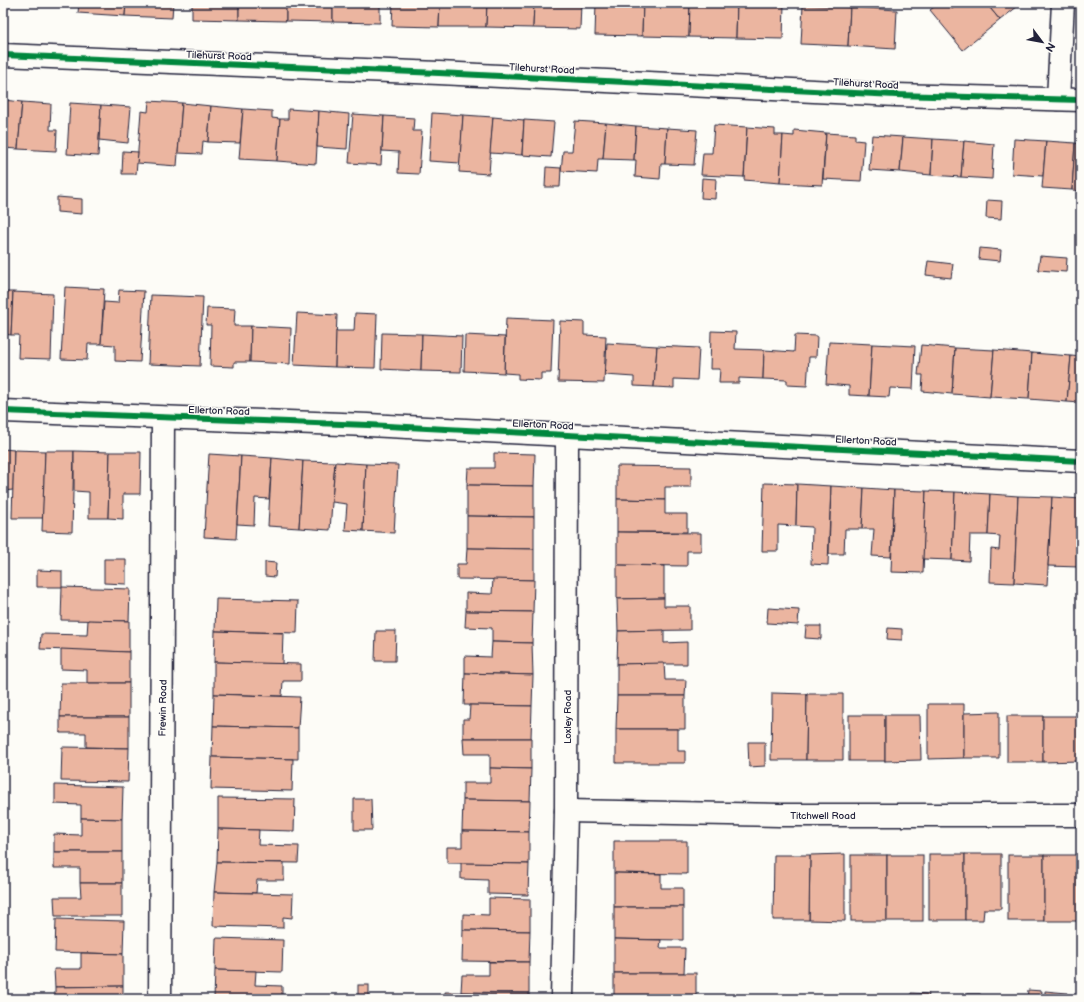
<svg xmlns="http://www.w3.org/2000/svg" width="1084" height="1002" viewBox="0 0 1084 1002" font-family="'Balsamiq Sans',sans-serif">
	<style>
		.building { fill: #ebb5a0; stroke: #22223b }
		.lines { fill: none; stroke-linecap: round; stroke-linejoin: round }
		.minor-casing { stroke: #22223b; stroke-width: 25 }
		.minor { stroke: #fdfcf7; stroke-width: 22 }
		.cycleway-casing { stroke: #fdfcf7; stroke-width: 8 }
		.cycleway { stroke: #00873e; stroke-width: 6 }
		.labels { text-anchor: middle; stroke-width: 3; stroke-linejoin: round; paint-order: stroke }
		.street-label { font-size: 10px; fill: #22223b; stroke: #fdfcf7 }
	</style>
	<rect width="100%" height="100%" fill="#fdfcf7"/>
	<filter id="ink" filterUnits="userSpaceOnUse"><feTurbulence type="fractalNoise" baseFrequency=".025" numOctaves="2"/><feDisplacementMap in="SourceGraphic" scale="8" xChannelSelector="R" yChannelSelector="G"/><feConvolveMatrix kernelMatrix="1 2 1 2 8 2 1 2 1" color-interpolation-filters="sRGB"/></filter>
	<g filter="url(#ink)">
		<!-- building -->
		<g class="building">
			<polygon points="3,3 13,3 6,10 3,7"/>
			<polygon points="79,3 126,3 125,16 78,13"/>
			<polygon points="126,3 173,3 172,18 125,16"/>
			<polygon points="192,3 239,3 239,20 192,19"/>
			<polygon points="239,3 286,3 286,21 239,20"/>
			<polygon points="286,3 333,3 333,22 286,21"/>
			<polygon points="333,3 380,3 380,23 333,22"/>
			<polygon points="393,3 440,3 439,27 392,26"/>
			<polygon points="440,3 487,3 486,27 439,27"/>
			<polygon points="487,3 534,3 533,28 486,27"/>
			<polygon points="534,3 581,3 580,29 533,28"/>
			<polygon points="596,3 643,3 642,36 595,35"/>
			<polygon points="643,3 690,3 689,37 642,36"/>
			<polygon points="690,3 737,3 736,38 689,37"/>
			<polygon points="737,3 784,3 783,39 736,38"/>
			<polygon points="939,3 948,3 952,9 959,3 986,3 1000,20 963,50 930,10"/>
			<polygon points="986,3 1022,3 1000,20"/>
			<polygon points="803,5 850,7 848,46 801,44"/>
			<polygon points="850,7 897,10 895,49 848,46"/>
			<polygon points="3,100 22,102 18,149 3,148"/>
			<polygon points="149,101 182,103 177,166 137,163 141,111 148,112"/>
			<polygon points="22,102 51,104 50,130 57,130 56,151 18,149"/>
			<polygon points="70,103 101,105 98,156 67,154"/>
			<polygon points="182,103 211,106 208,142 203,141 202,154 178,153"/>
			<polygon points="101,105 131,107 128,143 99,140"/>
			<polygon points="211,106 243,109 240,143 208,142"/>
			<polygon points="243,109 272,111 272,118 280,119 277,161 239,159"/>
			<polygon points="288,109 319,111 316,164 277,161 280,119 288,119"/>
			<polygon points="319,111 349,114 347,149 317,147"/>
			<polygon points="432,113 463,115 460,163 429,161"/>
			<polygon points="353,114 384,116 381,165 349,163"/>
			<polygon points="463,115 493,117 489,174 459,172"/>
			<polygon points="384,116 414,118 413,131 422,131 419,174 398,173 399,152 382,151"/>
			<polygon points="493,117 524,120 522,155 490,153"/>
			<polygon points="524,120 554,122 551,157 522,155"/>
			<polygon points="575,121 606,123 603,159 598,159 597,173 561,171 563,151 572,151"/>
			<polygon points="606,123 636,126 634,160 603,159"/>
			<polygon points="714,125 747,127 744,177 701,175 703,153 712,153"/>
			<polygon points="636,126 667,128 665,164 661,164 660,179 635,177 636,160 634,160"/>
			<polygon points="747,127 775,129 775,135 783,135 780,183 744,180"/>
			<polygon points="667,128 697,130 694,165 665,164"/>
			<polygon points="794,130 826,133 822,185 780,183 783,135 794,136"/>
			<polygon points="826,133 855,135 855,140 864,141 861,181 823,179"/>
			<polygon points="872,135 903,137 900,172 869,170"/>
			<polygon points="903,137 933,139 931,175 900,172"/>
			<polygon points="933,139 964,141 961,177 931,175"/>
			<polygon points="1014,139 1046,141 1043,176 1012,174"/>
			<polygon points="964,141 994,144 992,179 961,177"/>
			<polygon points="1046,141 1075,143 1072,190 1042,188"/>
			<polygon points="1075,143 1081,144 1081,191 1072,190"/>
			<polygon points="123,151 138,152 136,174 122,174"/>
			<polygon points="546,167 561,168 560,187 545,187"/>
			<polygon points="702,178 716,179 715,199 701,198"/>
			<polygon points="57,197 82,199 82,214 57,212"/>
			<polygon points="987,200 1002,201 1001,219 986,218"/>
			<polygon points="980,248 1001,250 1000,261 979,259"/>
			<polygon points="1040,256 1067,258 1066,272 1038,270"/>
			<polygon points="928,261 953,264 951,278 926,275"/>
			<polygon points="65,287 104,289 101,344 88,344 87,360 61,359"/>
			<polygon points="119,290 144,291 140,362 115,361 115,345 101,344 104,302 118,303"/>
			<polygon points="3,292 13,292 11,335 3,334"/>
			<polygon points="13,292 53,294 51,359 18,358 19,335 11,335"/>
			<polygon points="151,295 203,297 200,366 148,364"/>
			<polygon points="207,308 235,309 234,326 251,326 250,362 234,362 234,367 210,366 211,325 206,325"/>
			<polygon points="297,313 337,315 335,367 294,365"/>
			<polygon points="355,313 377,314 375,368 335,367 336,331 354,331"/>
			<polygon points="506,318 553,320 551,373 541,373 541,380 518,379 518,374 504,373"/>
			<polygon points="560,321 584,322 584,335 606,336 604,383 558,382"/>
			<polygon points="251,326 291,328 290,364 250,362"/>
			<polygon points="711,331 736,332 735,349 764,350 763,379 739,378 739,383 719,383 720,369 710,369"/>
			<polygon points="382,333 422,334 421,371 381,369"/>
			<polygon points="422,334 462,336 461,372 421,371"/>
			<polygon points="465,335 505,337 504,373 464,371"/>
			<polygon points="795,335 817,336 816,357 809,357 807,386 787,385 787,380 763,379 764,350 794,352"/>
			<polygon points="829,342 872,344 869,396 849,395 849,386 826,384"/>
			<polygon points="607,343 657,346 654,387 634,386 634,377 605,375"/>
			<polygon points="872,344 915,346 913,389 890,388 889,397 869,396"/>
			<polygon points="921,345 955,348 952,394 922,391 923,375 918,375"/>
			<polygon points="657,346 699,348 697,380 674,379 674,388 654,387"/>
			<polygon points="955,348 994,350 990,397 952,394"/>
			<polygon points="994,350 1032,353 1029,399 990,397"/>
			<polygon points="1032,353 1071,356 1067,402 1029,399"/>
			<polygon points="1071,356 1081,357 1081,403 1067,402"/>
			<polygon points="3,449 14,450 13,490 3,491"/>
			<polygon points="14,450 45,451 43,518 12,518"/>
			<polygon points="45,451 74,451 72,532 42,531"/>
			<polygon points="74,451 110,452 108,518 89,518 89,492 74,491"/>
			<polygon points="110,452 141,452 140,494 123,494 123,519 108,518"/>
			<polygon points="494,453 535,454 534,486 467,485 468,468 494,468"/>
			<polygon points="209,454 241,456 236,539 204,537"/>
			<polygon points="241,456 272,458 269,499 255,498 254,525 237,524"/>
			<polygon points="272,458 303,461 299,528 268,526"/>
			<polygon points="303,461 335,462 330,530 299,528"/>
			<polygon points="335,462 366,464 363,531 345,530 347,504 332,502"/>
			<polygon points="366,464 398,465 394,533 363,531"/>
			<polygon points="617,466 691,467 691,487 665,487 665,500 617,499"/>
			<polygon points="764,483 797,484 796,526 778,525 778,551 762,551"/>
			<polygon points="797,484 831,486 828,565 811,564 812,527 796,526"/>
			<polygon points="467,485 534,486 534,517 467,516"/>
			<polygon points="831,486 864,488 862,529 845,529 844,554 829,554"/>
			<polygon points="864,488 894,490 891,557 872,556 874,529 862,529"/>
			<polygon points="894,490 926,491 923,573 891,572"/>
			<polygon points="926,491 955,492 952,560 923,559"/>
			<polygon points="955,492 990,494 988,535 970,535 969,561 952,560"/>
			<polygon points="990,494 1018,496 1014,583 990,582 991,549 999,550 1000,536 988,535"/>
			<polygon points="1018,496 1052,497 1047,585 1014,583"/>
			<polygon points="1052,497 1081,499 1079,567 1048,566"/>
			<polygon points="617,499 665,500 665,514 687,514 687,532 617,532"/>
			<polygon points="467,516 534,517 534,549 467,548"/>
			<polygon points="617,532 701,533 701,551 687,551 687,566 617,565"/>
			<polygon points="467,548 534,549 534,580 457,579 457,564 466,564"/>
			<polygon points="104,559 126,559 126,584 104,583"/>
			<polygon points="265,562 276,563 275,577 265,576"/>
			<polygon points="617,565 664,566 664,598 617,599"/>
			<polygon points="37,570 62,571 62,587 37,587"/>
			<polygon points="493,579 534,580 533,612 466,611 466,593 492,594"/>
			<polygon points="62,587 130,589 129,621 61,620"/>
			<polygon points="664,598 664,606 690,606 690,630 618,631 617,599"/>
			<polygon points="216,599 298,601 297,633 215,631"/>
			<polygon points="768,608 799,610 798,625 767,623"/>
			<polygon points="466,611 533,612 532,643 492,642 492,628 465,627"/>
			<polygon points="88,620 129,621 129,652 40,649 41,634 87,635"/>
			<polygon points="806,626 821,626 821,639 805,638"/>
			<polygon points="888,628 902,629 902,640 887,639"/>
			<polygon points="664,630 664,643 687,642 687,664 617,664 618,631"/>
			<polygon points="215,631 283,633 282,664 214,662"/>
			<polygon points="376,631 396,631 395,661 375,661"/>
			<polygon points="492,642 532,643 533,675 465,673 465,656 491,657"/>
			<polygon points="61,649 129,652 129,683 87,683 87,670 61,669"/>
			<polygon points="214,662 301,664 301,681 283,681 282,696 214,694"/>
			<polygon points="664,663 665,680 686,680 685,696 617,696 617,664"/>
			<polygon points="465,673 533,675 532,706 464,705"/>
			<polygon points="61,683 129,683 129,717 60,717"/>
			<polygon points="772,693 807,694 806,760 771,760"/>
			<polygon points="214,694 300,697 298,728 213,726"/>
			<polygon points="807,694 843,694 843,760 806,760"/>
			<polygon points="617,696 685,696 685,729 616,729"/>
			<polygon points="928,704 964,704 964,758 928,759"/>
			<polygon points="470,705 532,706 531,738 463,738 463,719 469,719"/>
			<polygon points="999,712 999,758 964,758 964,713"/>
			<rect x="849" y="715" width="36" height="46"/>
			<polygon points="885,715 920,715 921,760 885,761"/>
			<rect x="1007" y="716" width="36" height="46"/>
			<polygon points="1043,716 1079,716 1079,761 1043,762"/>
			<polygon points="60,717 129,717 129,748 86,747 86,733 60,733"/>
			<polygon points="213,726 298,728 298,759 212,757"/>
			<polygon points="616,729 678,729 678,751 685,751 685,763 616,763"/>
			<polygon points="463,738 531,738 531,769 490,768 490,754 464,754"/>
			<polygon points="748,742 765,742 765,766 749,767"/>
			<polygon points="62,747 129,748 128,782 61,781"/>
			<polygon points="212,757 293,759 292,791 211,789"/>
			<polygon points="490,768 531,769 530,801 463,800 463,783 490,783"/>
			<polygon points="55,785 123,787 122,819 81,818 81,805 55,804"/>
			<polygon points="218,798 295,799 294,831 218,829"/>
			<polygon points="354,799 371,799 372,830 354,830"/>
			<polygon points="463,800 530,801 529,832 462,831"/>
			<polygon points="81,818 122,819 122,852 54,852 54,834 81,835"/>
			<polygon points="218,829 259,830 258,845 299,846 298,863 217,862"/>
			<polygon points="462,831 529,832 529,864 447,863 447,847 462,847"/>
			<polygon points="614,841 687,841 687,874 614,873"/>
			<polygon points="54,852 122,852 122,883 80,883 80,868 54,868"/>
			<polygon points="845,854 845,921 809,920 810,855"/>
			<rect x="929" y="854" width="36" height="66"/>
			<polygon points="965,854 1001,854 1001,909 984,909 983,920 965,920"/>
			<polygon points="774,855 810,855 809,920 773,920"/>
			<rect x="851" y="855" width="36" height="66"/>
			<rect x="887" y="855" width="36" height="66"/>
			<rect x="1008" y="855" width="36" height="66"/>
			<polygon points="1044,855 1079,855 1080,921 1044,921"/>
			<polygon points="217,862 284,863 284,880 257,880 256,893 214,892"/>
			<polygon points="461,863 529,864 528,895 488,894 488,880 461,879"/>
			<polygon points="614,873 661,874 661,888 683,888 683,907 614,907"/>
			<polygon points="80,883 122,883 122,916 55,916 54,897 81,897"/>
			<polygon points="214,892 293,894 292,918 283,917 283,928 213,926"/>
			<polygon points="489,898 530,899 530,931 463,930 463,914 489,915"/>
			<polygon points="614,907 683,907 683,940 614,939"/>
			<polygon points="56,919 124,921 123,954 55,952"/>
			<polygon points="463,930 530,931 529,962 462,961"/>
			<polygon points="216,938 283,940 282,972 215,970"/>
			<polygon points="614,939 661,940 660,948 685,948 684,973 614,973"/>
			<polygon points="81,953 123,954 123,986 55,987 54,969 81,969"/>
			<polygon points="489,962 529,962 529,993 461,992 462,975 489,975"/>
			<polygon points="215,970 256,971 255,985 282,986 282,999 214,999"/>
			<rect x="614" y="973" width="82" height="26"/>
			<rect x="358" y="985" width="11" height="14"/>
			<polygon points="123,986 123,999 55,999 55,987"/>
			<polygon points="1028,990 1042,991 1041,999 1027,999"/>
			<polygon points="1045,991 1067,993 1066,999 1045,999"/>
			<polygon points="445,992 529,993 529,999 445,999"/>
			<polygon points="911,993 929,994 928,999 911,999"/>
			<rect x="967" y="994" width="13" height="5"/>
			<polygon points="1070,997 1081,997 1081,999 1069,999"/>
		</g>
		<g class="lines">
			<!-- minor casing -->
			<g class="minor-casing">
				<g id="minor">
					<polyline points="3,55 439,73 896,95 1081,100"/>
					<polyline points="1058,99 1063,3"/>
					<polyline points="3,411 368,425 1081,461"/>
					<polyline points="566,811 779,815 1081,815"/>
					<polyline points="160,999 163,418"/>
					<polyline points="562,999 566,811 567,435"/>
				</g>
			</g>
			<!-- minor -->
			<use href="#minor" class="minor"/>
			<!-- cycleway casing -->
			<g class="cycleway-casing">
				<g id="cycleway">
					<polyline points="3,55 439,73 896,95 1081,100"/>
					<polyline points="3,411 368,425 1081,461"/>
				</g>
			</g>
			<!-- cycleway -->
			<use href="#cycleway" class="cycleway"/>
		</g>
	</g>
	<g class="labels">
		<!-- street labels -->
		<g class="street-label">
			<text transform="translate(219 55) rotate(2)" y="4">Tilehurst Road</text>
			<text transform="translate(542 68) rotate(3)" y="4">Tilehurst Road</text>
			<text transform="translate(866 83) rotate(3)" y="4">Tilehurst Road</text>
			<text transform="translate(219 410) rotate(2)" y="4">Ellerton Road</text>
			<text transform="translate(543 424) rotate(3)" y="4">Ellerton Road</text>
			<text transform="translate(866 440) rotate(3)" y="4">Ellerton Road</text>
			<text transform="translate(162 708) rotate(-89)" y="4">Frewin Road</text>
			<text transform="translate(567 717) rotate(-90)" y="4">Loxley Road</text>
			<text x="823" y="819">Titchwell Road</text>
		</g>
	</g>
	<!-- margin -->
	<rect width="1084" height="1002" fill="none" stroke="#fdfcf7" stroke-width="16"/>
	<rect x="8" y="8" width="1068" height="986" fill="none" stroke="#22223b" stroke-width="1.5" filter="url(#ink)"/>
	<!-- north arrow -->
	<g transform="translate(1042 42) rotate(122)" stroke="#fdfcf7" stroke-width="3" paint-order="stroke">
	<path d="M0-3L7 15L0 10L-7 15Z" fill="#22223b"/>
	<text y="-6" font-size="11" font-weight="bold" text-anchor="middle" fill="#22223b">N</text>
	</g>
</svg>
